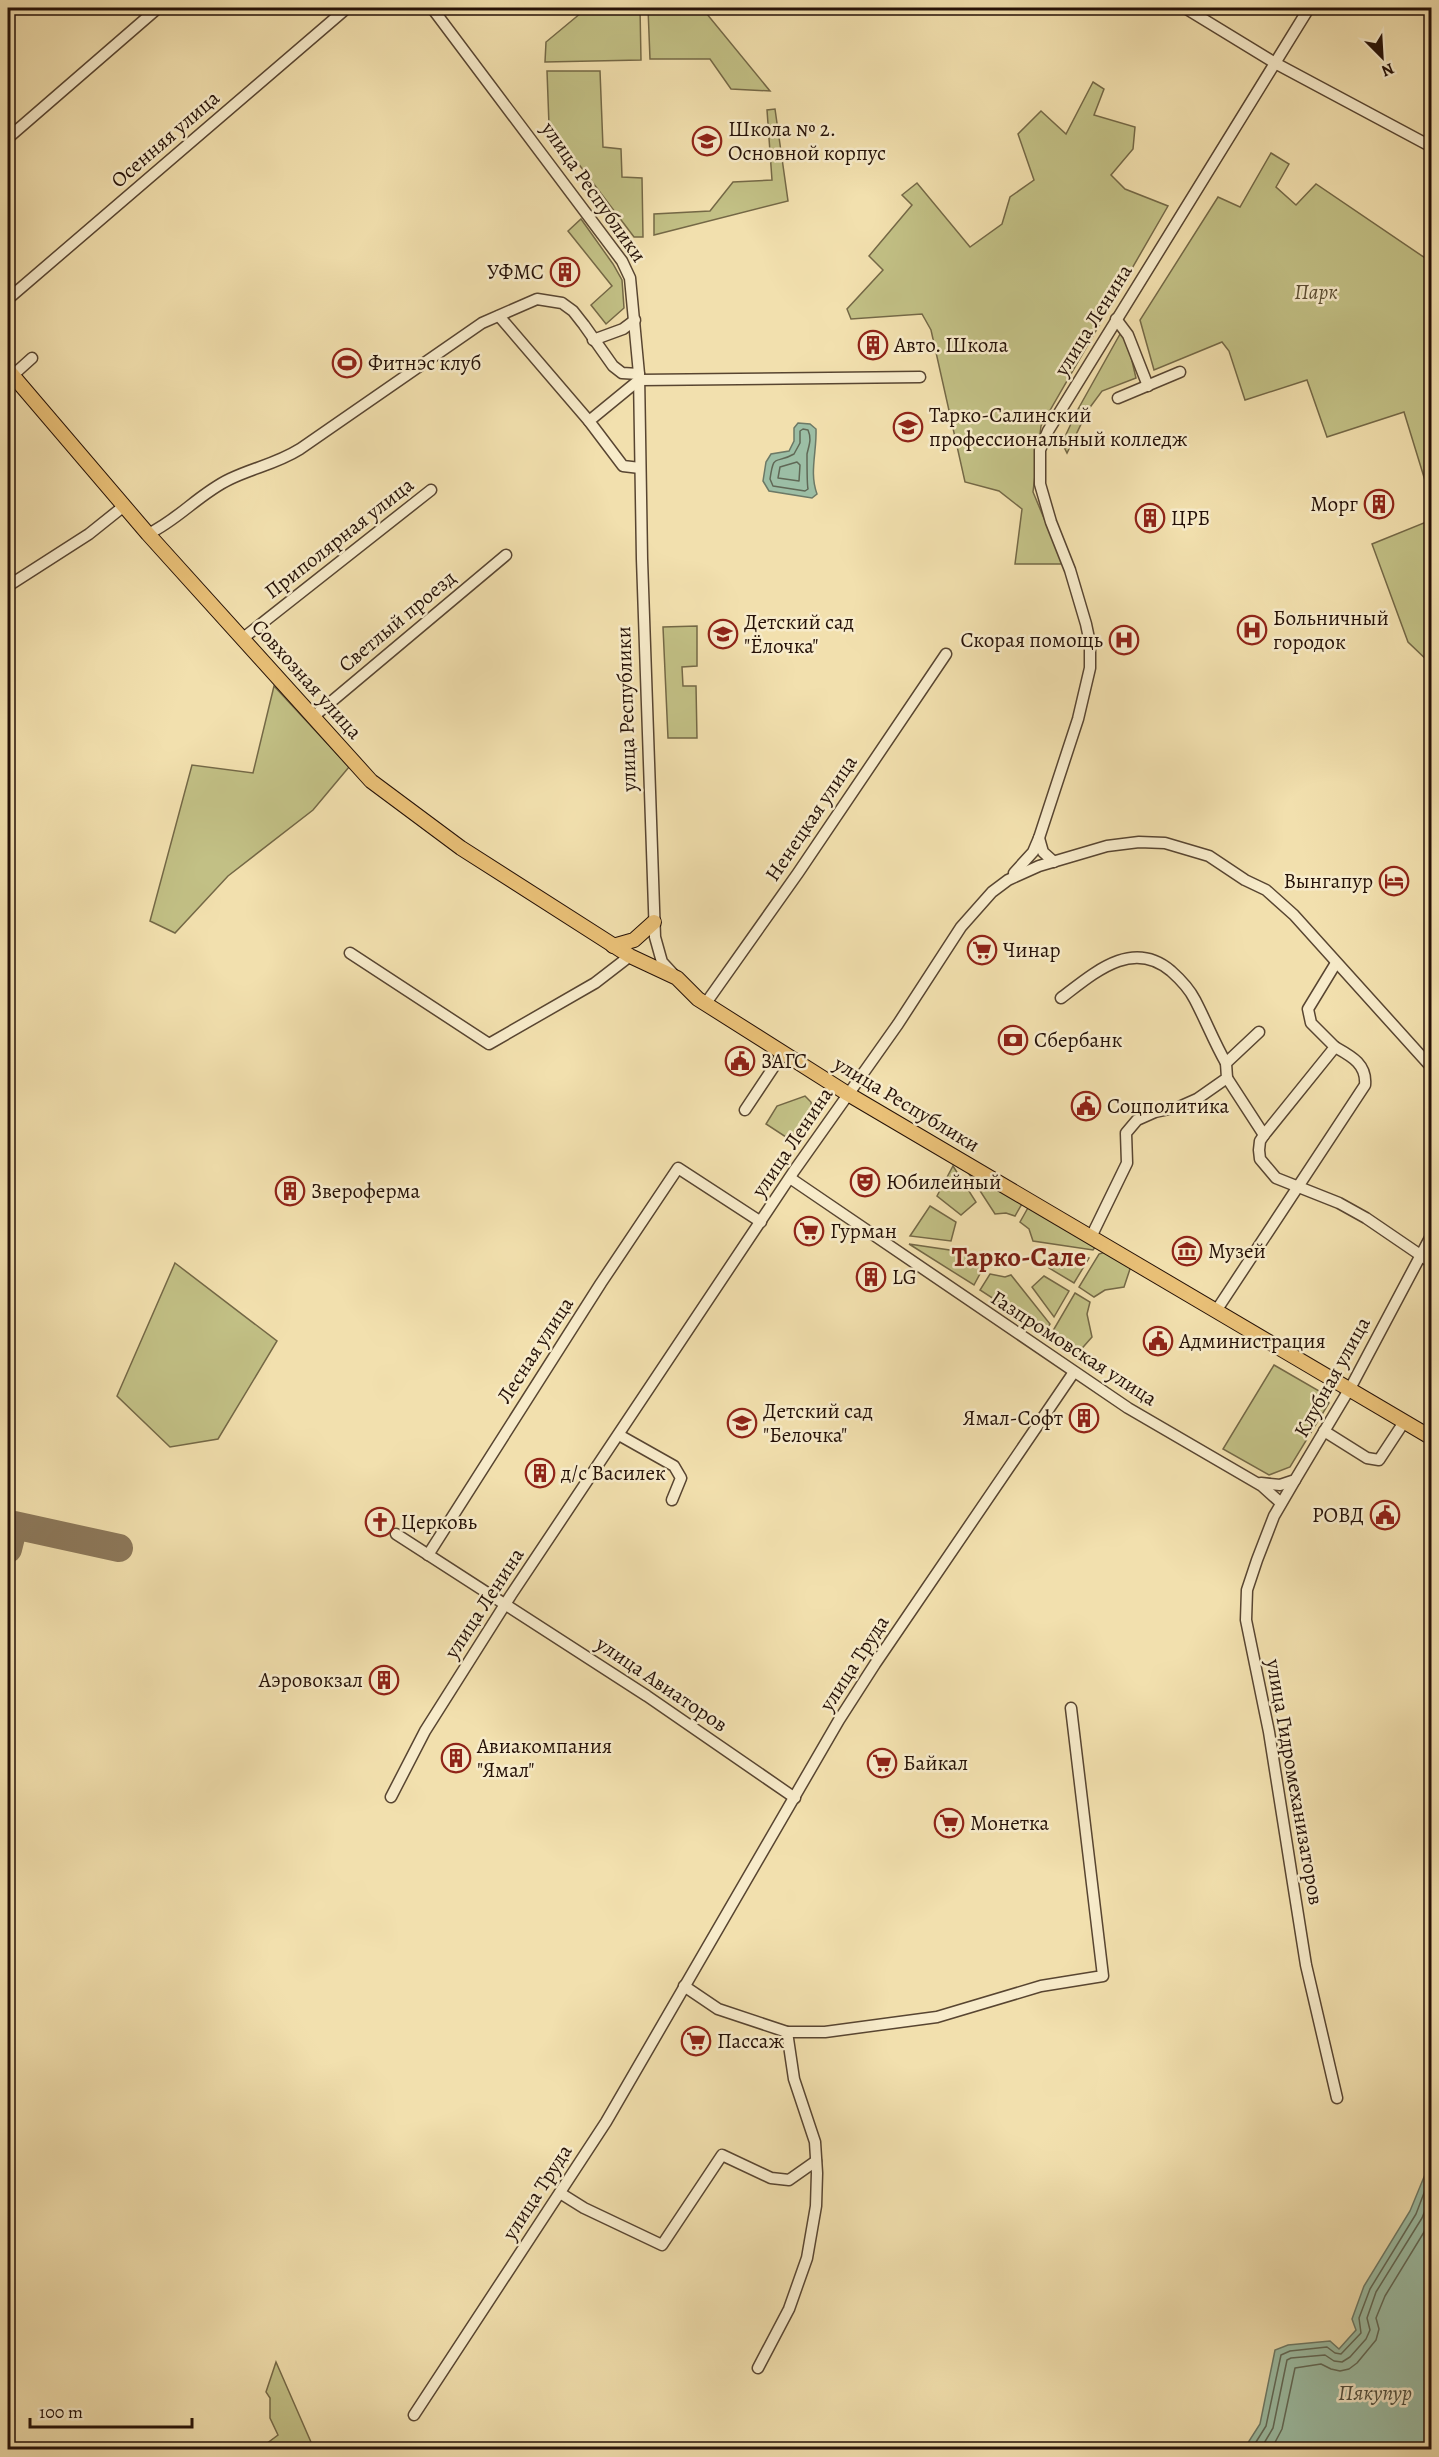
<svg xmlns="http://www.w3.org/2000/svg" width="1439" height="2457" viewBox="0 0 1439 2457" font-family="Alegreya,serif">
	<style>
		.green { fill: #c2c085; stroke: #746846; stroke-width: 1.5 }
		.water { fill: #9cbea5; stroke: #6c7966; stroke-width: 1.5 }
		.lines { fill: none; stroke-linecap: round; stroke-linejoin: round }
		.shore { stroke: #606856; stroke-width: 1.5 }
		.taxiway { stroke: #8c785a; stroke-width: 28 }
		.minor-casing { stroke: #584531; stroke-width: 13 }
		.major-casing { stroke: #251107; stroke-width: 16 }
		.minor { stroke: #f7ebca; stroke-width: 10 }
		.major { stroke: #e9c077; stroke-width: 14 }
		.labels { text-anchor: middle; stroke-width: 5; stroke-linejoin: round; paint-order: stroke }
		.poi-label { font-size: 21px; fill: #251107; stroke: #f7ebca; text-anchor: start }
		.street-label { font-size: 21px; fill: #251107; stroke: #f7ebca }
		.park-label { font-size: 21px; font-style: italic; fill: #5c4e33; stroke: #f7ebca }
		.water-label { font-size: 22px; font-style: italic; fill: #4f4e3e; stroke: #f7ebca }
		.district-label { font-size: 27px; font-weight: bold; fill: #7a1f14; stroke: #f7ebca }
	</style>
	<rect width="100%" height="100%" fill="#f2e0ae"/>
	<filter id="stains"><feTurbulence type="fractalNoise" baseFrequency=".00333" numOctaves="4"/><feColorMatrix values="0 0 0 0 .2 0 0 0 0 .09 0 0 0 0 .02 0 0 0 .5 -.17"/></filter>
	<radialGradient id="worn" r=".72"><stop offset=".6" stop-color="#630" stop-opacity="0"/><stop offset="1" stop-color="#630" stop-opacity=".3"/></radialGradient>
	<!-- green -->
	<g class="green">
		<polygon points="587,8 640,8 641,60 545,62 546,42"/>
		<polygon points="648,8 702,8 770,91 731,89 710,59 650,59"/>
		<polygon points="547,71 600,71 603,147 621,149 622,177 642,178 643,237 634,237 549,125"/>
		<polygon points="1093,82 1104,89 1094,115 1135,127 1133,149 1111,175 1125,189 1168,206 1041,426 1033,492 1063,564 1015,564 1022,509 999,491 965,482 931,330 922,314 851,319 847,309 883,270 869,256 912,205 902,195 917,183 970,247 1002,224 1010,197 1034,180 1018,134 1041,111 1066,134"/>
		<polygon points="775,109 788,201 654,235 654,214 710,211 733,182 772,180 767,110"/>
		<polygon points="1271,153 1289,164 1276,187 1296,205 1316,184 1431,262 1431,500 1404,412 1327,437 1307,380 1245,400 1229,351 1222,342 1154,370 1140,320 1218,197 1240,207"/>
		<polygon points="581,219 613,264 622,280 624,308 606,324 591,305 612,286 568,231"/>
		<polygon points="1124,327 1136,378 1102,391 1088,410 1067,453 1062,443 1077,411"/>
		<polygon points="1431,520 1431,664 1408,642 1372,544"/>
		<polygon points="697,626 697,666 682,667 683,686 696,686 697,738 668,738 663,627"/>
		<polygon points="274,686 349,767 313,810 228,876 175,933 150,921 192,765 253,773"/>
		<polygon points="805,1096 811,1102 812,1111 808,1119 792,1141 766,1124 777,1106"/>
		<polygon points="953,1166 976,1202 961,1215 937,1196"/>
		<polygon points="964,1166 1023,1202 1015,1216 1006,1213 995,1214"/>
		<polygon points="930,1206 956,1222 951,1241 910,1236"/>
		<polygon points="1029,1206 1096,1246 1093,1250 1033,1241 1029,1229 1020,1222"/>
		<polygon points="909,1244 970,1253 975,1265 982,1270 974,1285"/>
		<polygon points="1108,1251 1131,1266 1124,1287 1105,1290 1094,1297 1079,1287 1099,1254"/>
		<polygon points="1053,1252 1089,1258 1074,1283 1049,1268"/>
		<polygon points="175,1263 277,1341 218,1439 170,1447 117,1396"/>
		<polygon points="990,1274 1005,1277 1011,1275 1050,1324 1045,1332 980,1290"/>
		<polygon points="1044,1276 1069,1291 1054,1317 1032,1287"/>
		<polygon points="1075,1293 1090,1302 1087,1314 1092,1337 1077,1354 1054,1339 1054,1329"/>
		<polygon points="1274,1365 1326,1395 1329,1403 1290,1467 1269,1475 1223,1449"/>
		<polygon points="276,2362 314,2449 261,2449 262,2447 278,2435 270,2418 270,2398 266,2392"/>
	</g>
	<!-- water -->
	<g class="water">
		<path d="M798,423L810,424L816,429C817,451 809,473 817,494L812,498L769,491L763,481L766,462L771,454L789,451L794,441V428Z"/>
		<polygon points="1431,2160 1431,2449 1244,2449 1260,2424 1275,2350 1288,2345 1330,2341 1339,2349 1356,2330 1352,2319 1364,2286 1410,2211"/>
	</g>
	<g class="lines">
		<!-- shore -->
		<g class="shore">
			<path d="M803,429L808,430C812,439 809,445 807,454C807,457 807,485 808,489L805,491L773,486L770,479C774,452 775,465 794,454L800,443V431Z"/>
			<polygon points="797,462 800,465 799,481 778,478 780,467"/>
			<polyline points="1251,2450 1266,2426 1281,2355 1290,2351 1327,2347 1335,2353 1341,2354 1361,2333 1359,2318 1370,2289 1416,2214 1432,2172"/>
			<polyline points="1260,2450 1273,2428 1287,2360 1291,2358 1325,2355 1334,2361 1342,2362 1350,2357 1366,2339 1370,2330 1367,2318 1376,2292 1422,2218 1432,2193"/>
			<polyline points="1271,2450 1282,2429 1295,2368 1321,2364 1331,2369 1340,2371 1349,2369 1357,2363 1376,2340 1379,2329 1376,2318 1385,2296 1432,2219"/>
		</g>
		<!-- taxiway -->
		<polyline class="taxiway" points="8,1549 14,1525 119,1548"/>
		<!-- minor casing -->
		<g class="minor-casing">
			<g id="minor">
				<polyline points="432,8 622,261 630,278 639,374 642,559 655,937 662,962 673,974"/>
				<polyline points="1185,8 1275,63 1432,147"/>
				<polyline points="8,138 158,8"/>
				<polyline points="8,299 347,8"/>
				<polyline points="499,316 589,421"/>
				<polyline points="1116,319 1128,335 1148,386"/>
				<polyline points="593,340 623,329 635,320"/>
				<polyline points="12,376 32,358"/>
				<polyline points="1118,398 1180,372"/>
				<polyline points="640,468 623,466 589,421 639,380 920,377"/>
				<path d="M148,534C178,520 200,493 230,479C255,467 276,464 300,449L482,323L537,299L562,303L573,311L584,325L613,366L622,373L639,374"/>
				<polyline points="8,586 89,534 124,506"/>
				<polyline points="242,639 431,490"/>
				<polyline points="313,717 506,555"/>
				<polyline points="1039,838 1043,852 1054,862"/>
				<polyline points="1014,873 1033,852 1039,838 1078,719 1090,668 1090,643 1086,624 1070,570 1051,522 1040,484 1040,450 1048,431 1309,8"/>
				<polyline points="350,953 489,1044 595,983 630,956"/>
				<path d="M1061,998C1094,973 1132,938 1171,971C1180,979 1190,990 1195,1000C1206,1021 1214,1042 1226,1063"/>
				<polyline points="706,1003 798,873 946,654"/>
				<polyline points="1227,1078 1264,1135 1335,1047 1311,1023 1308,1009 1336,963"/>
				<polyline points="745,1110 783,1053"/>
				<polyline points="1264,1135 1260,1141 1259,1150 1260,1159 1276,1178 1339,1203 1366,1218 1432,1263"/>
				<polyline points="790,1178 1128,1408 1262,1486 1281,1503"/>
				<polyline points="1091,1237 1127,1163 1126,1133 1137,1120 1155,1112 1179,1107 1197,1099 1227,1078 1226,1063 1259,1032"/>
				<path d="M1216,1311L1365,1085C1367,1064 1351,1056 1335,1047"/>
				<polyline points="1324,1431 1367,1458 1379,1460 1404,1422"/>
				<polyline points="619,1435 674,1466 681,1478 672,1500"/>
				<polyline points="1295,1480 1274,1516 1257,1560 1247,1590 1246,1620 1269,1732 1306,1965 1337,2098"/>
				<polyline points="1261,1483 1280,1485 1295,1480 1353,1383 1432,1234"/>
				<polyline points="396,1534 647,1696 795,1798"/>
				<polyline points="428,1555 601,1283 678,1168 761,1222"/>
				<polyline points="391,1797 425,1731 511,1595 794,1171 898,1024 961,927 992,892 1008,880 1039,866 1107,846 1139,842 1165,843 1209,856 1245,880 1266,890 1294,915 1432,1068"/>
				<polyline points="684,1986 718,2009 787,2032 825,2032 937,2017 1041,1986 1103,1976 1071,1708"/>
				<polyline points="560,2193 584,2208 662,2245 722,2155 771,2178 789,2180 816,2161"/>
				<polyline points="758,2368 789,2309 807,2258 816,2206 817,2173 815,2142 794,2079 787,2032"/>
				<polyline points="414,2415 606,2122 839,1720 875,1664 1074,1372"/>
			</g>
		</g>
		<!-- major casing -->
		<g class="major-casing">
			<g id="major">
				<polyline points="8,370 148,534 371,781 461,848 630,956 677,978 698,999 848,1094 1432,1438"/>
				<polyline points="613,946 634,940 654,922"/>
			</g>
		</g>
		<!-- minor -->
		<use href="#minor" class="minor"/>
		<!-- major -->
		<use href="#major" class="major"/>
	</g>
	<!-- icons -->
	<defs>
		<g id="school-ring" transform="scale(1.5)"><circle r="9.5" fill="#f7ebca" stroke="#8f2418" stroke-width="1.5"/><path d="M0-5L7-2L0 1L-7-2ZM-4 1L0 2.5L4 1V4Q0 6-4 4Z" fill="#8f2418"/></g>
		<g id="building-ring" transform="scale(1.5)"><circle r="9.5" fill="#f7ebca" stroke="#8f2418" stroke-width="1.5"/><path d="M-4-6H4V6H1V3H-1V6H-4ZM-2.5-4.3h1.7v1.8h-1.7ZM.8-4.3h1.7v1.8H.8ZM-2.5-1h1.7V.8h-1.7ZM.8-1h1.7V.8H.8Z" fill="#8f2418"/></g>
		<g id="stadium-ring" transform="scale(1.5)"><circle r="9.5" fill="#f7ebca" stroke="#8f2418" stroke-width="1.5"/><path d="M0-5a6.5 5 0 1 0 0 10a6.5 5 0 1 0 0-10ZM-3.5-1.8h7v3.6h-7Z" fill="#8f2418"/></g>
		<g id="university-ring" transform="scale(1.5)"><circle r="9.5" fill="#f7ebca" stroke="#8f2418" stroke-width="1.5"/><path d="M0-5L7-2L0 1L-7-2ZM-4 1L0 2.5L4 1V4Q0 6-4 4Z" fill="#8f2418"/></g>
		<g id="hospital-ring" transform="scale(1.5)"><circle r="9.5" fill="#f7ebca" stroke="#8f2418" stroke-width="1.5"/><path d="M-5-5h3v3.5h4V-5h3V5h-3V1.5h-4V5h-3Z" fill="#8f2418"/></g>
		<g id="hotel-ring" transform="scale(1.5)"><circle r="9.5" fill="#f7ebca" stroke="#8f2418" stroke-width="1.5"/><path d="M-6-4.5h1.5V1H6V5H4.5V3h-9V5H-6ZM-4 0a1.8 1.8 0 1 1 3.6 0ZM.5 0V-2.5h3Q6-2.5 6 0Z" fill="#8f2418"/></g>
		<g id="supermarket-ring" transform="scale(1.5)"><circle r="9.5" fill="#f7ebca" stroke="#8f2418" stroke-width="1.5"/><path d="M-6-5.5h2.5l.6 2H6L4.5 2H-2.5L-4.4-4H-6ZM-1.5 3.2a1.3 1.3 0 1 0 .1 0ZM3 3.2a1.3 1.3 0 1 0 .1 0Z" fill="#8f2418"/></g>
		<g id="bank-ring" transform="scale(1.5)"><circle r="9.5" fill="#f7ebca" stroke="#8f2418" stroke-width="1.5"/><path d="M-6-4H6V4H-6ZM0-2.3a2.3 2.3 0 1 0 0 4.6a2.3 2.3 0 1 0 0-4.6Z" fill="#8f2418"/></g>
		<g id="civic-ring" transform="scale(1.5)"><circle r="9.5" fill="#f7ebca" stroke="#8f2418" stroke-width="1.5"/><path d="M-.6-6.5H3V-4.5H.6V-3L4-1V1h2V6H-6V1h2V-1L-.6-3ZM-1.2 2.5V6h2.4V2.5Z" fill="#8f2418"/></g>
		<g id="theatre-ring" transform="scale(1.5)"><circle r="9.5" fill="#f7ebca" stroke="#8f2418" stroke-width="1.5"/><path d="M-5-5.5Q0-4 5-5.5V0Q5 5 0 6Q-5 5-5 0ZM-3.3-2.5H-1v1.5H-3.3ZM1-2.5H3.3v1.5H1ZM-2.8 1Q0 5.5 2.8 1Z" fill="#8f2418"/></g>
		<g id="museum-ring" transform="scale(1.5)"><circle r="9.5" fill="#f7ebca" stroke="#8f2418" stroke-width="1.5"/><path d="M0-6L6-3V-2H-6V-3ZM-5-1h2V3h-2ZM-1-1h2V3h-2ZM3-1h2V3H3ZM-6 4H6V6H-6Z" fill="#8f2418"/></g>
		<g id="church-ring" transform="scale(1.5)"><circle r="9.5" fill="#f7ebca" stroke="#8f2418" stroke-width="1.5"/><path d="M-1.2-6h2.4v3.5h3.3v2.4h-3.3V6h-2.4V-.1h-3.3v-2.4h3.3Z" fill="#8f2418"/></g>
	</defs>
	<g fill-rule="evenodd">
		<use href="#school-ring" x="707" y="141"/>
		<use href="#building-ring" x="565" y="272"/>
		<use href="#building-ring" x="873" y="345"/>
		<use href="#stadium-ring" x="347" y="363"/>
		<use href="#university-ring" x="908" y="427"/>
		<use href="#building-ring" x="1379" y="504"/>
		<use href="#building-ring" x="1150" y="518"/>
		<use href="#hospital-ring" x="1252" y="630"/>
		<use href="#school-ring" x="723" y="634"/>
		<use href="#hospital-ring" x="1124" y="640"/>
		<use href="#hotel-ring" x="1394" y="881"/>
		<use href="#supermarket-ring" x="982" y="950"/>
		<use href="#bank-ring" x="1013" y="1040"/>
		<use href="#civic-ring" x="740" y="1061"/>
		<use href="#civic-ring" x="1086" y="1106"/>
		<use href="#theatre-ring" x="865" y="1182"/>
		<use href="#building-ring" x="290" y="1191"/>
		<use href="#supermarket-ring" x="809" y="1231"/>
		<use href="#museum-ring" x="1187" y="1251"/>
		<use href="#building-ring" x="871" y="1277"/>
		<use href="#civic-ring" x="1158" y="1341"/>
		<use href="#building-ring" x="1084" y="1418"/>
		<use href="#school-ring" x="742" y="1423"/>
		<use href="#building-ring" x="540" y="1473"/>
		<use href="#civic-ring" x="1385" y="1515"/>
		<use href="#church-ring" x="380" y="1522"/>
		<use href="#building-ring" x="384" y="1680"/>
		<use href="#building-ring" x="456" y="1758"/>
		<use href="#supermarket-ring" x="882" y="1763"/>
		<use href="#supermarket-ring" x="949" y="1823"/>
		<use href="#supermarket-ring" x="696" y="2041"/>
	</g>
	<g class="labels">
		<!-- poi labels -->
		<g class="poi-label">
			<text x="728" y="136">Школа № 2.<tspan x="728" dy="24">Основной корпус</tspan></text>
			<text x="544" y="279" text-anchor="end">УФМС</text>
			<text x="894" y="352">Авто. Школа</text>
			<text x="368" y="370">Фитнэс клуб</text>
			<text x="929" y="422">Тарко-Салинский<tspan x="929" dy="24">профессиональный колледж</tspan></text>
			<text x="1358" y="511" text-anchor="end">Морг</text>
			<text x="1171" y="525">ЦРБ</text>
			<text x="1273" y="625">Больничный<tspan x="1273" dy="24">городок</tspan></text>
			<text x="744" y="629">Детский сад<tspan x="744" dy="24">"Ёлочка"</tspan></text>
			<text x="1103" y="647" text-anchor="end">Скорая помощь</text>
			<text x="1373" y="888" text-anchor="end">Вынгапур</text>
			<text x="1003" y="957">Чинар</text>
			<text x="1034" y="1047">Сбербанк</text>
			<text x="761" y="1068">ЗАГС</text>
			<text x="1107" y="1113">Соцполитика</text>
			<text x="886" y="1189">Юбилейный</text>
			<text x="311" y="1198">Звероферма</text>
			<text x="830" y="1238">Гурман</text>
			<text x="1208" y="1258">Музей</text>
			<text x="892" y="1284">LG</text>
			<text x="1179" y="1348">Администрация</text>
			<text x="763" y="1418">Детский сад<tspan x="763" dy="24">"Белочка"</tspan></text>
			<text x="1063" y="1425" text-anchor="end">Ямал-Софт</text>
			<text x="561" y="1480">д/с Василек</text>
			<text x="1364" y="1522" text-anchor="end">РОВД</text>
			<text x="401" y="1529">Церковь</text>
			<text x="363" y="1687" text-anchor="end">Аэровокзал</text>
			<text x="477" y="1753">Авиакомпания<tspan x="477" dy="24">"Ямал"</tspan></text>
			<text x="903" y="1770">Байкал</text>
			<text x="970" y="1830">Монетка</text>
			<text x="717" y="2048">Пассаж</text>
		</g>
		<!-- street labels -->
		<g class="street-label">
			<text transform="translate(165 139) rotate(-41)" y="7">Осенняя улица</text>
			<text transform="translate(594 192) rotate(55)" y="7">улица Республики</text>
			<text transform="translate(1093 320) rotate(-58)" y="7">улица Ленина</text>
			<text transform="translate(339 538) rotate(-38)" y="7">Приполярная улица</text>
			<text transform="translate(397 621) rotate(-40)" y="7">Светлый проезд</text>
			<text transform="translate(307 679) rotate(48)" y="7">Совхозная улица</text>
			<text transform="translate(626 709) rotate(-92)" y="7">улица Республики</text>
			<text transform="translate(811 818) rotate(-56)" y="7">Ненецкая улица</text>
			<text transform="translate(907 1104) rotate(31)" y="7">улица Республики</text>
			<text transform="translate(792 1142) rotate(-56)" y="7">улица Ленина</text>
			<text transform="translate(1074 1348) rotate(33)" y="7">Газпромовская улица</text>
			<text transform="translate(535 1350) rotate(-57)" y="7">Лесная улица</text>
			<text transform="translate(1332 1377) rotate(-61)" y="7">Клубная улица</text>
			<text transform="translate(484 1603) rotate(-57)" y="7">улица Ленина</text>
			<text transform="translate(854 1663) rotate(-57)" y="7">улица Труда</text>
			<text transform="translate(662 1684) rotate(34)" y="7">улица Авиаторов</text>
			<text transform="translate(1295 1782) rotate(80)" y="7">улица Гидромеханизаторов</text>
			<text transform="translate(537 2192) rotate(-57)" y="7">улица Труда</text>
		</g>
		<!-- park labels -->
		<g class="park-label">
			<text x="1316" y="299">Парк</text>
		</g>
		<!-- water labels -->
		<g class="water-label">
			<text x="1375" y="2400">Пякупур</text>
		</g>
		<!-- district labels -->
		<g class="district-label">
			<text x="1019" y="1266">Тарко-Сале</text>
		</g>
	</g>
	<!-- margin -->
	<rect width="1439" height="2457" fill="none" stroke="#f2e0ae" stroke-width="30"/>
	<rect x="9" y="9" width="1421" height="2439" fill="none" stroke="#251107" stroke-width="3"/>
	<rect x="15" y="15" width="1409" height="2427" fill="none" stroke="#251107" stroke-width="1.5"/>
	<!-- north arrow -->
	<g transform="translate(1382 57) rotate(156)" stroke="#f7ebca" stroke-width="4.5" paint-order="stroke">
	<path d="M0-4.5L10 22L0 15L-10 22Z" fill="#251107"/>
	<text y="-9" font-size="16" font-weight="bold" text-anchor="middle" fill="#251107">N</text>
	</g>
	<!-- scale -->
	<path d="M30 2418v9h162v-9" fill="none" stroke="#251107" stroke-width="3"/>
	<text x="39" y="2418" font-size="18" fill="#251107" stroke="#f7ebca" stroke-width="4.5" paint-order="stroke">100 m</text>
	<rect width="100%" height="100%" filter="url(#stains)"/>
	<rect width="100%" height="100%" fill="url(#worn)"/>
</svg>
